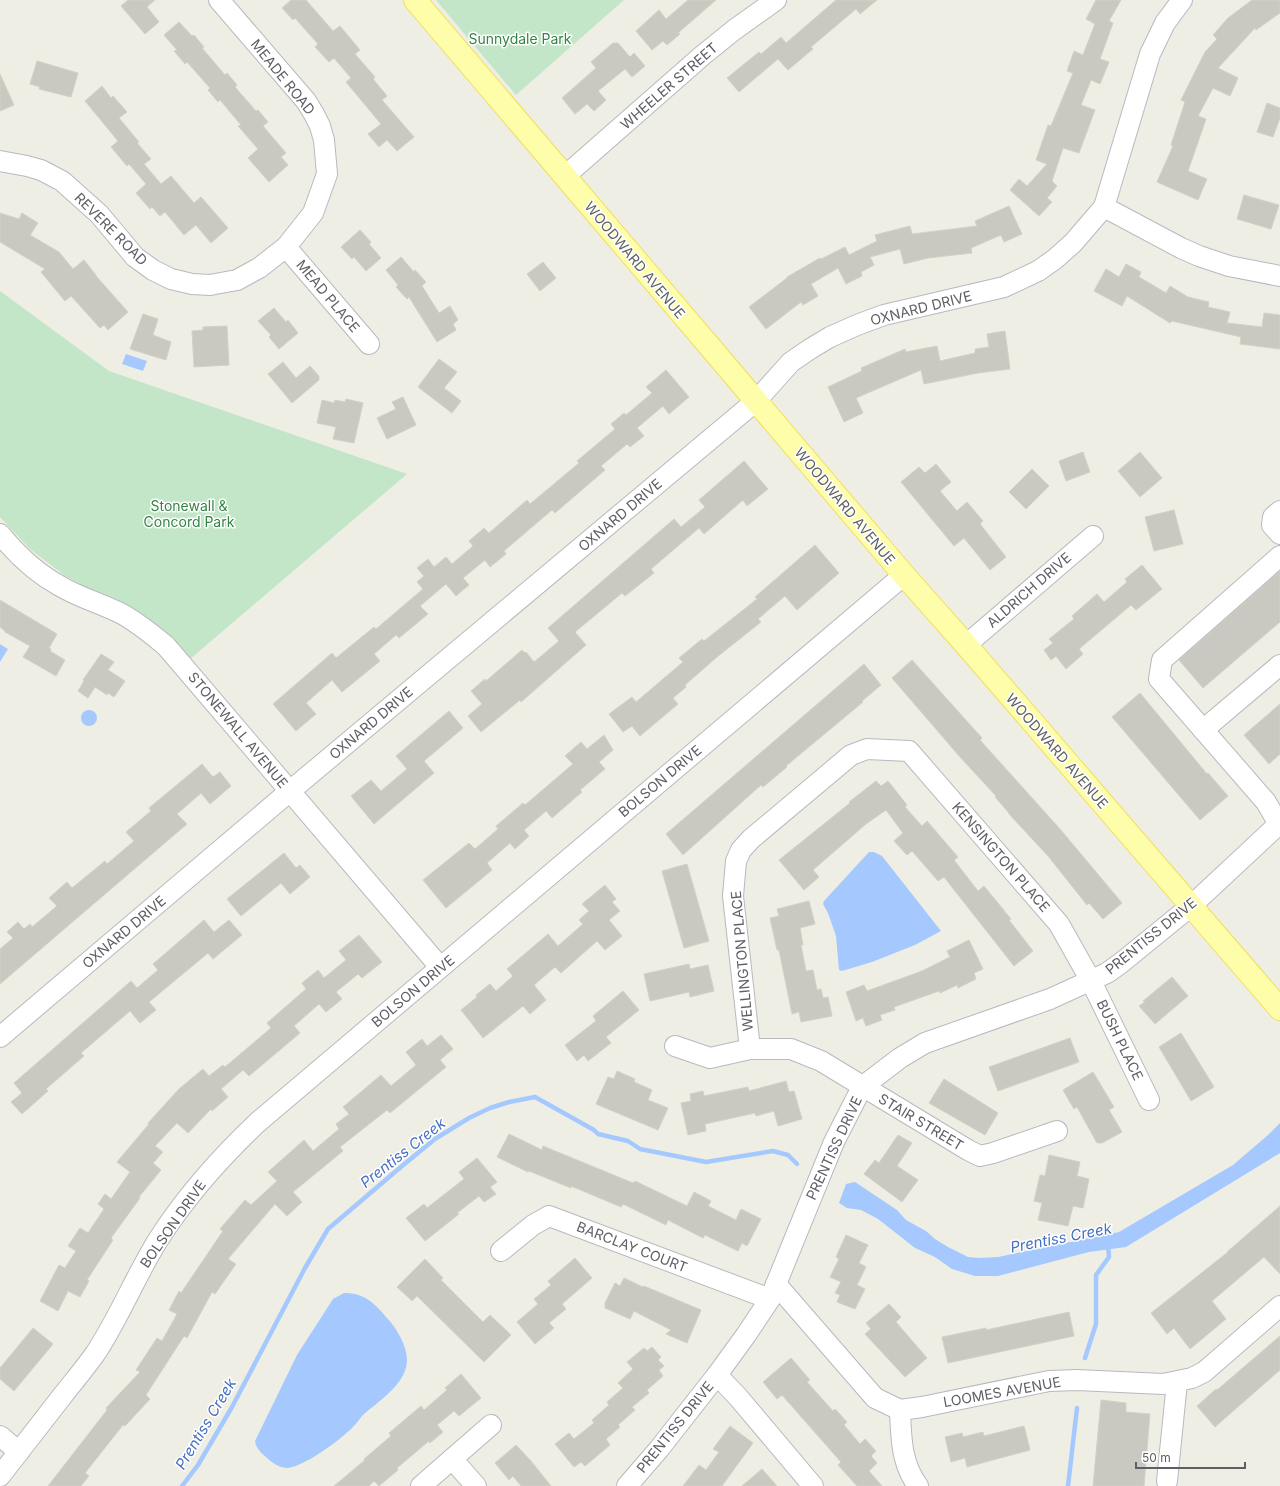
<svg xmlns="http://www.w3.org/2000/svg" width="1280" height="1486" viewBox="0 0 1280 1486" font-family="Inter,sans-serif">
	<style>
		.green { fill: #c2e6c7 }
		.water { fill: #a5c9fe }
		.lines { fill: none; stroke-linecap: round; stroke-linejoin: round }
		.stream { stroke: #a5c9fe; stroke-width: 4.5 }
		.building { fill: #cac9c1; stroke: #d4d1c3 }
		.minor-casing { stroke: #b7b9bf; stroke-width: 22 }
		.major-casing { stroke: #f1df5c; stroke-width: 24 }
		.minor { stroke: #fff; stroke-width: 20 }
		.major { stroke: #fefeaa; stroke-width: 22 }
		.labels { text-anchor: middle; stroke-width: 3; stroke-linejoin: round; paint-order: stroke }
		.park-label { font-size: 14px; fill: #358445; stroke: #fff }
		.street-label { font-size: 14px; fill: #5d5f65; stroke: #fff }
		.water-label { font-size: 15px; font-style: italic; fill: #4770c3; stroke: #fff }
	</style>
	<rect width="100%" height="100%" fill="#efeee5"/>
	<!-- green -->
	<g class="green">
		<polygon points="436,0 624,0 516,95"/>
		<polygon points="0,291 109,371 407,474 190,659 169,634 143,614 116,599 84,586 64,575 30,549 0,517"/>
	</g>
	<!-- water -->
	<g class="water">
		<polygon points="126,354 147,361 143,371 122,364"/>
		<polygon points="0,644 8,649 0,662"/>
		<circle cx="89" cy="718" r="8"/>
		<polygon points="869,852 874,852 882,856 941,931 915,945 872,962 842,971 839,970 836,936 828,913 823,904 824,901"/>
		<polygon points="1280,1123 1280,1153 1126,1247 1089,1252 998,1276 975,1276 952,1269 935,1257 915,1248 878,1219 861,1210 847,1208 839,1203 846,1184 855,1182 897,1210 906,1220 926,1231 935,1239 948,1247 968,1257 980,1258 998,1257 1119,1232 1233,1165 1268,1135"/>
		<path d="M344,1293C365,1293 374,1303 387,1318C397,1329 407,1345 407,1361C406,1385 377,1402 362,1416C359,1420 356,1424 352,1428C340,1440 305,1466 288,1468C280,1468 272,1463 267,1458C261,1453 256,1448 255,1441L297,1355L333,1299Z"/>
	</g>
	<g class="lines">
		<!-- stream -->
		<g class="stream">
			<polyline points="1085,1358 1096,1324 1096,1275 1109,1257 1108,1244"/>
			<polyline points="182,1486 198,1465 232,1407 305,1268 328,1229 402,1166 435,1139 469,1118 490,1108 509,1102 535,1097 594,1130 598,1134 628,1141 640,1149 706,1162 773,1151 788,1155 797,1164"/>
			<polyline points="1068,1486 1077,1408"/>
		</g>
	</g>
	<!-- building -->
	<g class="building">
		<polygon points="128,0 155,0 147,7 159,22 145,34 121,6"/>
		<polygon points="291,0 306,0 333,31 340,26 360,50 355,54 375,77 373,79 387,96 382,100 414,137 397,151 387,140 379,147 368,134 381,124 346,82 351,78 334,58 329,62 315,47 318,44 295,18 293,20 282,8"/>
		<polygon points="688,0 716,0 678,33 680,34 667,45 663,41 652,50 636,31 659,10 666,19"/>
		<polygon points="836,0 877,0 860,14 856,9 811,47 813,49 788,70 778,59 739,92 727,78 759,52 761,54 781,37 786,43"/>
		<polygon points="1096,0 1121,0 1109,21 1113,23 1100,59 1109,62 1100,84 1091,80 1081,105 1095,110 1079,153 1063,148 1052,181 1057,186 1047,198 1052,202 1039,216 1010,190 1019,179 1027,186 1047,164 1036,160 1048,125 1051,126 1073,73 1067,71 1074,51 1083,55 1095,24 1086,19"/>
		<polygon points="1252,0 1280,0 1280,13 1256,30 1255,28 1218,68 1238,78 1230,96 1213,88 1198,116 1206,119 1188,171 1207,179 1198,200 1157,182 1173,146 1171,145 1185,102 1181,100 1205,52 1217,39 1213,35 1228,18"/>
		<polygon points="179,22 192,36 194,35 204,47 202,48 225,75 227,73 237,85 235,87 256,111 258,110 268,122 263,126 286,153 281,157 288,165 269,182 248,158 258,149 238,126 241,125 220,100 218,102 208,90 210,88 187,62 185,64 174,51 177,50 164,35"/>
		<polygon points="613,43 618,43 630,57 634,53 645,66 632,77 625,69 598,91 606,100 594,111 587,104 575,114 562,98 596,68 591,62"/>
		<polygon points="37,61 78,73 71,97 39,89 40,87 30,84"/>
		<polygon points="0,74 14,105 0,111"/>
		<polygon points="102,86 111,98 113,96 127,112 119,118 139,142 137,143 151,159 144,164 161,184 171,176 194,203 201,197 228,228 211,243 196,225 184,235 165,212 160,216 152,207 150,209 136,193 146,184 129,164 127,166 111,147 118,141 85,101"/>
		<polygon points="1267,103 1280,108 1280,118 1273,137 1257,132"/>
		<polygon points="1244,195 1279,205 1271,229 1237,219"/>
		<polygon points="1009,206 1022,234 1004,242 1001,235 971,248 972,253 928,258 904,264 900,249 870,257 874,265 861,272 862,276 846,284 838,268 811,284 818,296 803,305 801,302 766,329 749,307 787,278 787,277 820,258 821,259 845,247 849,255 877,241 875,235 910,226 912,234 977,226 975,221"/>
		<polygon points="0,213 19,219 22,213 38,223 30,235 59,252 73,269 84,260 96,275 96,276 128,312 108,330 104,325 100,328 71,296 65,301 41,272 45,269 0,242"/>
		<polygon points="360,230 371,242 369,244 381,258 366,271 354,257 352,259 341,247"/>
		<polygon points="401,257 414,272 415,270 426,282 422,286 439,313 450,306 458,320 453,324 456,330 437,342 409,297 407,299 396,287 398,285 386,270"/>
		<polygon points="543,262 556,278 540,291 527,274"/>
		<polygon points="1126,264 1141,272 1139,277 1166,293 1170,286 1188,297 1209,302 1208,307 1230,312 1227,323 1262,327 1264,313 1280,315 1280,349 1240,344 1241,337 1172,321 1170,323 1127,296 1122,306 1094,291 1106,269 1119,277"/>
		<polygon points="274,308 286,322 288,320 298,333 279,349 269,337 271,335 258,321"/>
		<polygon points="143,314 158,319 153,335 171,342 166,360 130,349"/>
		<polygon points="227,326 229,365 194,367 192,331 203,330 203,327"/>
		<polygon points="1005,331 1010,369 978,373 924,384 921,370 856,398 863,413 844,422 828,387 862,371 861,368 905,349 906,352 937,346 940,361 975,353 975,349 989,347 987,334"/>
		<polygon points="439,359 457,372 444,388 461,401 452,413 418,387"/>
		<polygon points="283,362 296,378 310,366 319,376 319,380 292,403 268,374"/>
		<polygon points="666,370 689,397 669,414 663,406 637,428 644,436 630,447 627,444 601,466 605,470 555,513 552,510 504,551 506,554 490,567 485,560 463,578 469,585 456,596 446,584 420,606 428,614 399,638 396,635 374,654 380,661 342,692 332,680 306,703 316,714 296,731 273,704 332,653 336,658 374,627 376,629 423,589 417,582 424,576 417,568 428,559 434,567 446,557 452,564 473,546 469,541 484,528 489,533 527,500 530,504 579,463 577,461 615,429 611,424 624,413 626,415 652,393 646,387"/>
		<polygon points="403,397 416,425 387,439 377,418 396,409 392,402"/>
		<polygon points="346,399 363,403 354,443 333,439 336,427 317,423 322,400 334,403 335,400 345,402"/>
		<polygon points="1083,452 1090,472 1066,481 1059,461"/>
		<polygon points="1140,452 1162,478 1140,497 1118,471"/>
		<polygon points="744,461 768,489 747,506 743,500 704,534 699,528 651,569 654,573 625,596 622,593 575,632 586,645 521,702 520,700 481,732 468,716 482,704 471,691 485,679 486,681 522,650 525,653 526,652 534,662 559,641 548,628 674,519 681,527 705,507 699,500"/>
		<polygon points="936,464 951,482 940,491 957,511 967,502 983,521 980,524 1006,557 990,570 964,538 954,546 901,482 919,467 925,473"/>
		<polygon points="1032,469 1049,486 1026,509 1009,492"/>
		<polygon points="1174,510 1183,544 1154,551 1145,517"/>
		<polygon points="815,545 839,573 797,610 785,596 758,619 761,622 717,657 685,685 686,687 673,698 678,704 640,736 632,726 623,732 609,714 632,697 636,702 683,662 679,658 702,639 704,641 757,599 755,597"/>
		<polygon points="1142,565 1162,589 1136,610 1131,605 1079,649 1083,654 1066,669 1056,656 1051,660 1044,650 1053,643 1049,639 1074,619 1072,616 1097,594 1104,602 1127,582 1125,579"/>
		<polygon points="1280,571 1280,622 1203,688 1179,660"/>
		<polygon points="0,600 57,634 49,648 51,649 50,651 65,660 56,676 23,657 30,646 5,632 5,631 0,627"/>
		<polygon points="101,654 114,662 108,670 125,681 114,697 108,693 107,695 95,687 88,698 78,691 84,681 83,680"/>
		<polygon points="912,660 982,738 980,740 1060,829 1122,903 1103,919 1089,903 1087,905 1048,856 1009,814 1009,813 995,797 996,796 960,757 892,678"/>
		<polygon points="864,664 881,685 862,701 863,702 786,766 787,767 763,787 761,785 683,855 666,834"/>
		<polygon points="1140,693 1207,774 1208,773 1228,796 1200,820 1112,717"/>
		<polygon points="1280,704 1280,754 1269,764 1244,735"/>
		<polygon points="449,711 463,728 424,761 434,773 374,824 351,796 371,780 381,791 407,769 396,756"/>
		<polygon points="604,735 613,750 599,762 605,769 580,790 582,792 552,818 546,811 524,830 529,836 515,849 510,843 487,863 492,870 446,908 423,880 469,843 475,849 498,829 496,826 523,803 525,805 573,764 565,756 581,742 587,749"/>
		<polygon points="202,764 213,777 220,772 231,786 210,804 201,793 177,814 187,824 0,984 0,949 13,938 7,932 18,922 24,929 30,924 32,927 57,906 49,898 67,882 72,888 105,861 107,864 134,841 126,832 151,811 149,808"/>
		<polygon points="876,781 881,786 888,781 907,805 905,807 922,826 927,821 958,857 954,860 978,891 984,886 1011,919 1009,920 1033,951 1014,966 944,877 938,881 912,851 907,855 894,841 903,833 886,810 866,824 813,870 819,877 804,890 779,860 850,803 849,802"/>
		<polygon points="284,853 296,868 300,865 310,877 290,894 281,883 241,916 227,899"/>
		<polygon points="687,864 709,941 684,948 662,871"/>
		<polygon points="605,885 616,899 612,902 620,911 609,920 622,936 605,950 597,941 561,973 555,967 534,985 546,1000 530,1014 523,1006 483,1038 461,1010 477,997 476,995 490,984 496,991 513,976 507,969 548,934 558,946 583,924 579,920 589,911 582,904"/>
		<polygon points="809,901 815,924 800,928 803,945 801,945 806,971 813,970 817,990 821,989 823,998 828,997 832,1016 801,1022 799,1012 792,1014 779,950 777,950 770,918 779,916 777,909"/>
		<polygon points="204,920 214,932 229,920 242,935 213,959 208,953 149,1002 156,1010 140,1023 130,1011 81,1053 84,1056 46,1089 48,1091 22,1114 11,1102 22,1093 14,1083 131,981 137,988 158,970 153,964"/>
		<polygon points="359,935 382,962 362,978 358,974 336,992 342,999 326,1012 319,1004 294,1026 300,1033 249,1076 243,1070 221,1089 228,1097 212,1111 211,1109 188,1133 177,1123 155,1146 163,1152 153,1163 161,1170 139,1197 140,1198 111,1238 113,1240 87,1280 89,1281 80,1297 68,1291 58,1311 40,1301 59,1265 65,1268 76,1251 68,1246 80,1228 88,1233 104,1209 98,1204 105,1194 111,1199 130,1172 117,1162 149,1124 148,1123 179,1089 203,1069 209,1076 223,1065 225,1067 271,1028 267,1023 306,989 302,983 318,970 324,978 346,960 339,951"/>
		<polygon points="969,940 983,969 974,973 976,979 958,988 957,985 940,993 939,991 894,1007 895,1010 880,1015 882,1020 866,1026 863,1018 856,1021 846,992 864,985 867,991 922,971 950,957 947,951"/>
		<polygon points="689,964 690,969 708,965 714,991 690,997 689,992 650,1001 644,974"/>
		<polygon points="1172,977 1188,996 1155,1024 1139,1006 1145,1002 1143,1001"/>
		<polygon points="623,991 639,1010 606,1037 611,1043 588,1061 584,1055 577,1061 565,1045 596,1021 593,1016"/>
		<polygon points="1181,1033 1214,1087 1191,1101 1159,1047"/>
		<polygon points="441,1035 453,1049 440,1060 446,1067 390,1113 387,1110 340,1147 343,1151 293,1192 302,1202 287,1216 275,1204 228,1259 236,1264 215,1294 212,1292 187,1338 184,1336 146,1395 150,1399 125,1426 123,1425 85,1473 89,1476 81,1486 48,1486 107,1410 106,1408 140,1372 136,1370 157,1338 162,1341 177,1314 169,1310 179,1291 181,1293 223,1231 220,1229 245,1200 251,1205 277,1181 268,1172 304,1140 313,1151 339,1129 336,1124 349,1114 343,1107 381,1075 391,1086 416,1065 406,1052 422,1039 427,1046"/>
		<polygon points="1070,1038 1079,1062 998,1091 989,1067"/>
		<polygon points="617,1071 635,1079 634,1082 652,1090 648,1100 668,1108 658,1130 596,1104 608,1077 614,1079"/>
		<polygon points="1093,1072 1114,1107 1109,1110 1122,1132 1102,1143 1097,1143 1077,1107 1074,1109 1063,1090"/>
		<polygon points="944,1079 998,1113 985,1135 929,1103"/>
		<polygon points="786,1081 789,1092 794,1091 802,1119 778,1126 774,1111 756,1116 755,1113 705,1124 706,1131 688,1135 681,1103 691,1101 690,1094 703,1091 704,1096 748,1087 749,1091"/>
		<polygon points="509,1134 542,1150 543,1146 633,1183 635,1181 687,1206 694,1192 711,1201 708,1206 736,1220 741,1209 761,1219 747,1246 742,1243 738,1251 705,1235 703,1238 668,1220 666,1225 623,1204 621,1207 571,1186 571,1188 529,1171 528,1172 497,1157"/>
		<polygon points="898,1135 912,1143 897,1166 918,1180 902,1202 864,1174 875,1160 879,1163"/>
		<polygon points="1049,1155 1080,1162 1077,1176 1089,1179 1083,1208 1073,1206 1068,1226 1038,1220 1042,1203 1034,1201 1040,1175 1045,1176"/>
		<polygon points="477,1158 497,1182 490,1187 496,1194 484,1202 479,1196 457,1213 459,1214 425,1241 406,1218 424,1204 427,1208 464,1179 459,1172"/>
		<polygon points="1280,1206 1280,1274 1264,1257 1212,1301 1226,1319 1190,1349 1174,1328 1167,1334 1151,1313 1228,1252 1227,1252"/>
		<polygon points="846,1235 868,1245 859,1263 866,1267 857,1285 865,1289 855,1309 837,1302 840,1295 835,1293 841,1282 830,1277 839,1259 836,1257"/>
		<polygon points="575,1258 592,1278 562,1304 566,1309 549,1323 554,1328 535,1344 517,1322 538,1304 534,1299 551,1285 548,1281"/>
		<polygon points="425,1259 443,1278 441,1280 483,1322 490,1315 511,1335 484,1362 417,1296 412,1301 397,1287"/>
		<polygon points="624,1278 643,1287 644,1286 701,1310 687,1343 666,1334 671,1330 634,1311 630,1319 605,1308 605,1303 615,1283 620,1286"/>
		<polygon points="889,1304 901,1317 896,1322 927,1358 905,1377 865,1334 871,1329 866,1323"/>
		<polygon points="1069,1312 1074,1336 948,1363 942,1337 986,1328 986,1330"/>
		<polygon points="33,1328 53,1344 14,1391 0,1379 0,1368"/>
		<polygon points="1280,1336 1280,1370 1215,1427 1197,1406 1216,1389 1217,1390"/>
		<polygon points="652,1347 661,1357 658,1360 664,1366 659,1370 663,1376 647,1390 649,1393 632,1407 635,1410 618,1425 620,1427 606,1439 610,1445 585,1466 581,1462 574,1467 555,1444 569,1433 574,1439 594,1423 592,1420 609,1405 607,1402 623,1388 618,1383 633,1369 627,1362 644,1348 647,1351"/>
		<polygon points="791,1358 810,1380 807,1382 833,1411 835,1409 847,1422 844,1425 860,1444 865,1439 876,1451 871,1456 877,1463 869,1471 882,1486 857,1486 838,1465 841,1462 782,1395 777,1399 763,1382"/>
		<polygon points="461,1374 481,1398 459,1416 454,1411 437,1425 443,1432 430,1443 429,1441 397,1468 398,1470 379,1486 374,1481 369,1486 334,1486 365,1460 364,1459 391,1436 389,1433 421,1406 424,1410 447,1390 445,1388"/>
		<polygon points="1101,1400 1126,1403 1126,1412 1150,1414 1144,1486 1093,1486"/>
		<polygon points="730,1426 753,1443 722,1486 683,1486 699,1465 706,1470 719,1452 713,1449"/>
		<polygon points="1024,1426 1030,1450 967,1467 965,1458 951,1462 945,1437 962,1433 963,1437 983,1432 984,1436"/>
		<polygon points="516,1445 531,1461 551,1486 521,1486 513,1476 509,1480 495,1463"/>
		<polygon points="762,1469 777,1486 742,1486"/>
	</g>
	<g class="lines">
		<!-- minor casing -->
		<g class="minor-casing">
			<g id="minor">
				<polyline points="0,161 27,166 41,170 62,181 99,214 135,257 153,270 171,279 192,284 210,285 237,280 259,268 286,247 313,213 327,174 324,140 320,126 314,114 306,101 219,0"/>
				<polyline points="565,176 703,55 734,30 776,0"/>
				<polyline points="1104,207 1181,248 1199,256 1229,266 1280,276"/>
				<polyline points="286,247 369,344"/>
				<polyline points="1280,511 1273,517 1272,525 1280,534"/>
				<path d="M0,534C17,555 36,573 60,586C80,598 103,604 124,615C139,624 153,635 166,646L440,967"/>
				<polyline points="1280,556 1162,660 1159,679 1266,802 1280,826"/>
				<polyline points="966,645 1093,536"/>
				<polyline points="1203,730 1280,665"/>
				<polyline points="0,1037 290,791 756,401 791,362 810,349 830,337 857,325 884,315 1004,287 1038,271 1055,259 1073,243 1104,207 1150,54 1165,23 1182,0"/>
				<polyline points="675,1046 710,1058 750,1049 791,1049 821,1061 968,1150 980,1156 993,1153 1057,1131"/>
				<polyline points="750,1049 733,896 736,861 741,850 751,839 851,755 867,749 909,751 1059,924 1091,981 1149,1100"/>
				<polyline points="501,1251 533,1225 549,1216 770,1299"/>
				<polyline points="776,1284 875,1398 900,1410 922,1407 1049,1381 1077,1380 1163,1384 1192,1378 1204,1372 1280,1306"/>
				<polyline points="717,1375 738,1397 813,1486"/>
				<path d="M900,1410C901,1437 901,1463 918,1486"/>
				<polyline points="0,1436 19,1452"/>
				<polyline points="452,1459 476,1486"/>
				<path d="M0,1476C21,1449 42,1422 63,1395C74,1381 85,1368 95,1354C119,1318 135,1277 158,1240C186,1196 220,1158 258,1122L904,575"/>
				<polyline points="1167,1481 1177,1382"/>
				<polyline points="421,1486 491,1425"/>
				<polyline points="627,1486 659,1449 717,1375 746,1335 770,1299 834,1142 862,1087 900,1058 925,1043 1050,999 1107,973 1121,963 1191,906 1280,823"/>
			</g>
		</g>
		<!-- major casing -->
		<g class="major-casing">
			<polyline id="major" points="415,0 904,575 966,645 1280,1009"/>
		</g>
		<!-- minor -->
		<use href="#minor" class="minor"/>
		<!-- major -->
		<use href="#major" class="major"/>
	</g>
	<g class="labels">
		<!-- park labels -->
		<g class="park-label">
			<text x="520" y="44">Sunnydale Park</text>
			<text x="189" y="511">Stonewall &amp;<tspan x="189" dy="16">Concord Park</tspan></text>
		</g>
		<!-- street labels -->
		<g class="street-label">
			<text transform="translate(283 77) rotate(51)" y="5">MEADE ROAD</text>
			<text transform="translate(669 86) rotate(-41)" y="5">WHEELER STREET</text>
			<text transform="translate(111 229) rotate(45)" y="5">REVERE ROAD</text>
			<text transform="translate(635 260) rotate(50)" y="5">WOODWARD AVENUE</text>
			<text transform="translate(328 296) rotate(50)" y="5">MEAD PLACE</text>
			<text transform="translate(921 308) rotate(-14)" y="5">OXNARD DRIVE</text>
			<text transform="translate(845 506) rotate(50)" y="5">WOODWARD AVENUE</text>
			<text transform="translate(620 515) rotate(-40)" y="5">OXNARD DRIVE</text>
			<text transform="translate(1029 590) rotate(-41)" y="5">ALDRICH DRIVE</text>
			<text transform="translate(371 723) rotate(-40)" y="5">OXNARD DRIVE</text>
			<text transform="translate(238 730) rotate(50)" y="5">STONEWALL AVENUE</text>
			<text transform="translate(1057 751) rotate(49)" y="5">WOODWARD AVENUE</text>
			<text transform="translate(660 781) rotate(-40)" y="5">BOLSON DRIVE</text>
			<text transform="translate(1001 857) rotate(49)" y="5">KENSINGTON PLACE</text>
			<text transform="translate(124 932) rotate(-40)" y="5">OXNARD DRIVE</text>
			<text transform="translate(1151 936) rotate(-39)" y="5">PRENTISS DRIVE</text>
			<text transform="translate(742 961) rotate(-95)" y="5">WELLINGTON PLACE</text>
			<text transform="translate(413 991) rotate(-40)" y="5">BOLSON DRIVE</text>
			<text transform="translate(1120 1040) rotate(64)" y="5">BUSH PLACE</text>
			<text transform="translate(921 1122) rotate(31)" y="5">STAIR STREET</text>
			<text transform="translate(834 1148) rotate(-65)" y="5">PRENTISS DRIVE</text>
			<text transform="translate(173 1224) rotate(-55)" y="5">BOLSON DRIVE</text>
			<text transform="translate(632 1247) rotate(21)" y="5">BARCLAY COURT</text>
			<text transform="translate(1002 1392) rotate(-10)" y="5">LOOMES AVENUE</text>
			<text transform="translate(675 1427) rotate(-51)" y="5">PRENTISS DRIVE</text>
		</g>
		<!-- water labels -->
		<g class="water-label">
			<text transform="translate(403 1153) rotate(-38)" y="5">Prentiss Creek</text>
			<text transform="translate(1061 1238) rotate(-11)" y="5">Prentiss Creek</text>
			<text transform="translate(206 1424) rotate(-59)" y="5">Prentiss Creek</text>
		</g>
	</g>
	<!-- scale -->
	<path d="M1136 1462v6h109v-6" fill="none" stroke="#5d5f65" stroke-width="2"/>
	<text x="1142" y="1462" font-size="12" fill="#5d5f65" stroke="#ffffff" stroke-width="3" paint-order="stroke">50 m</text>
</svg>
